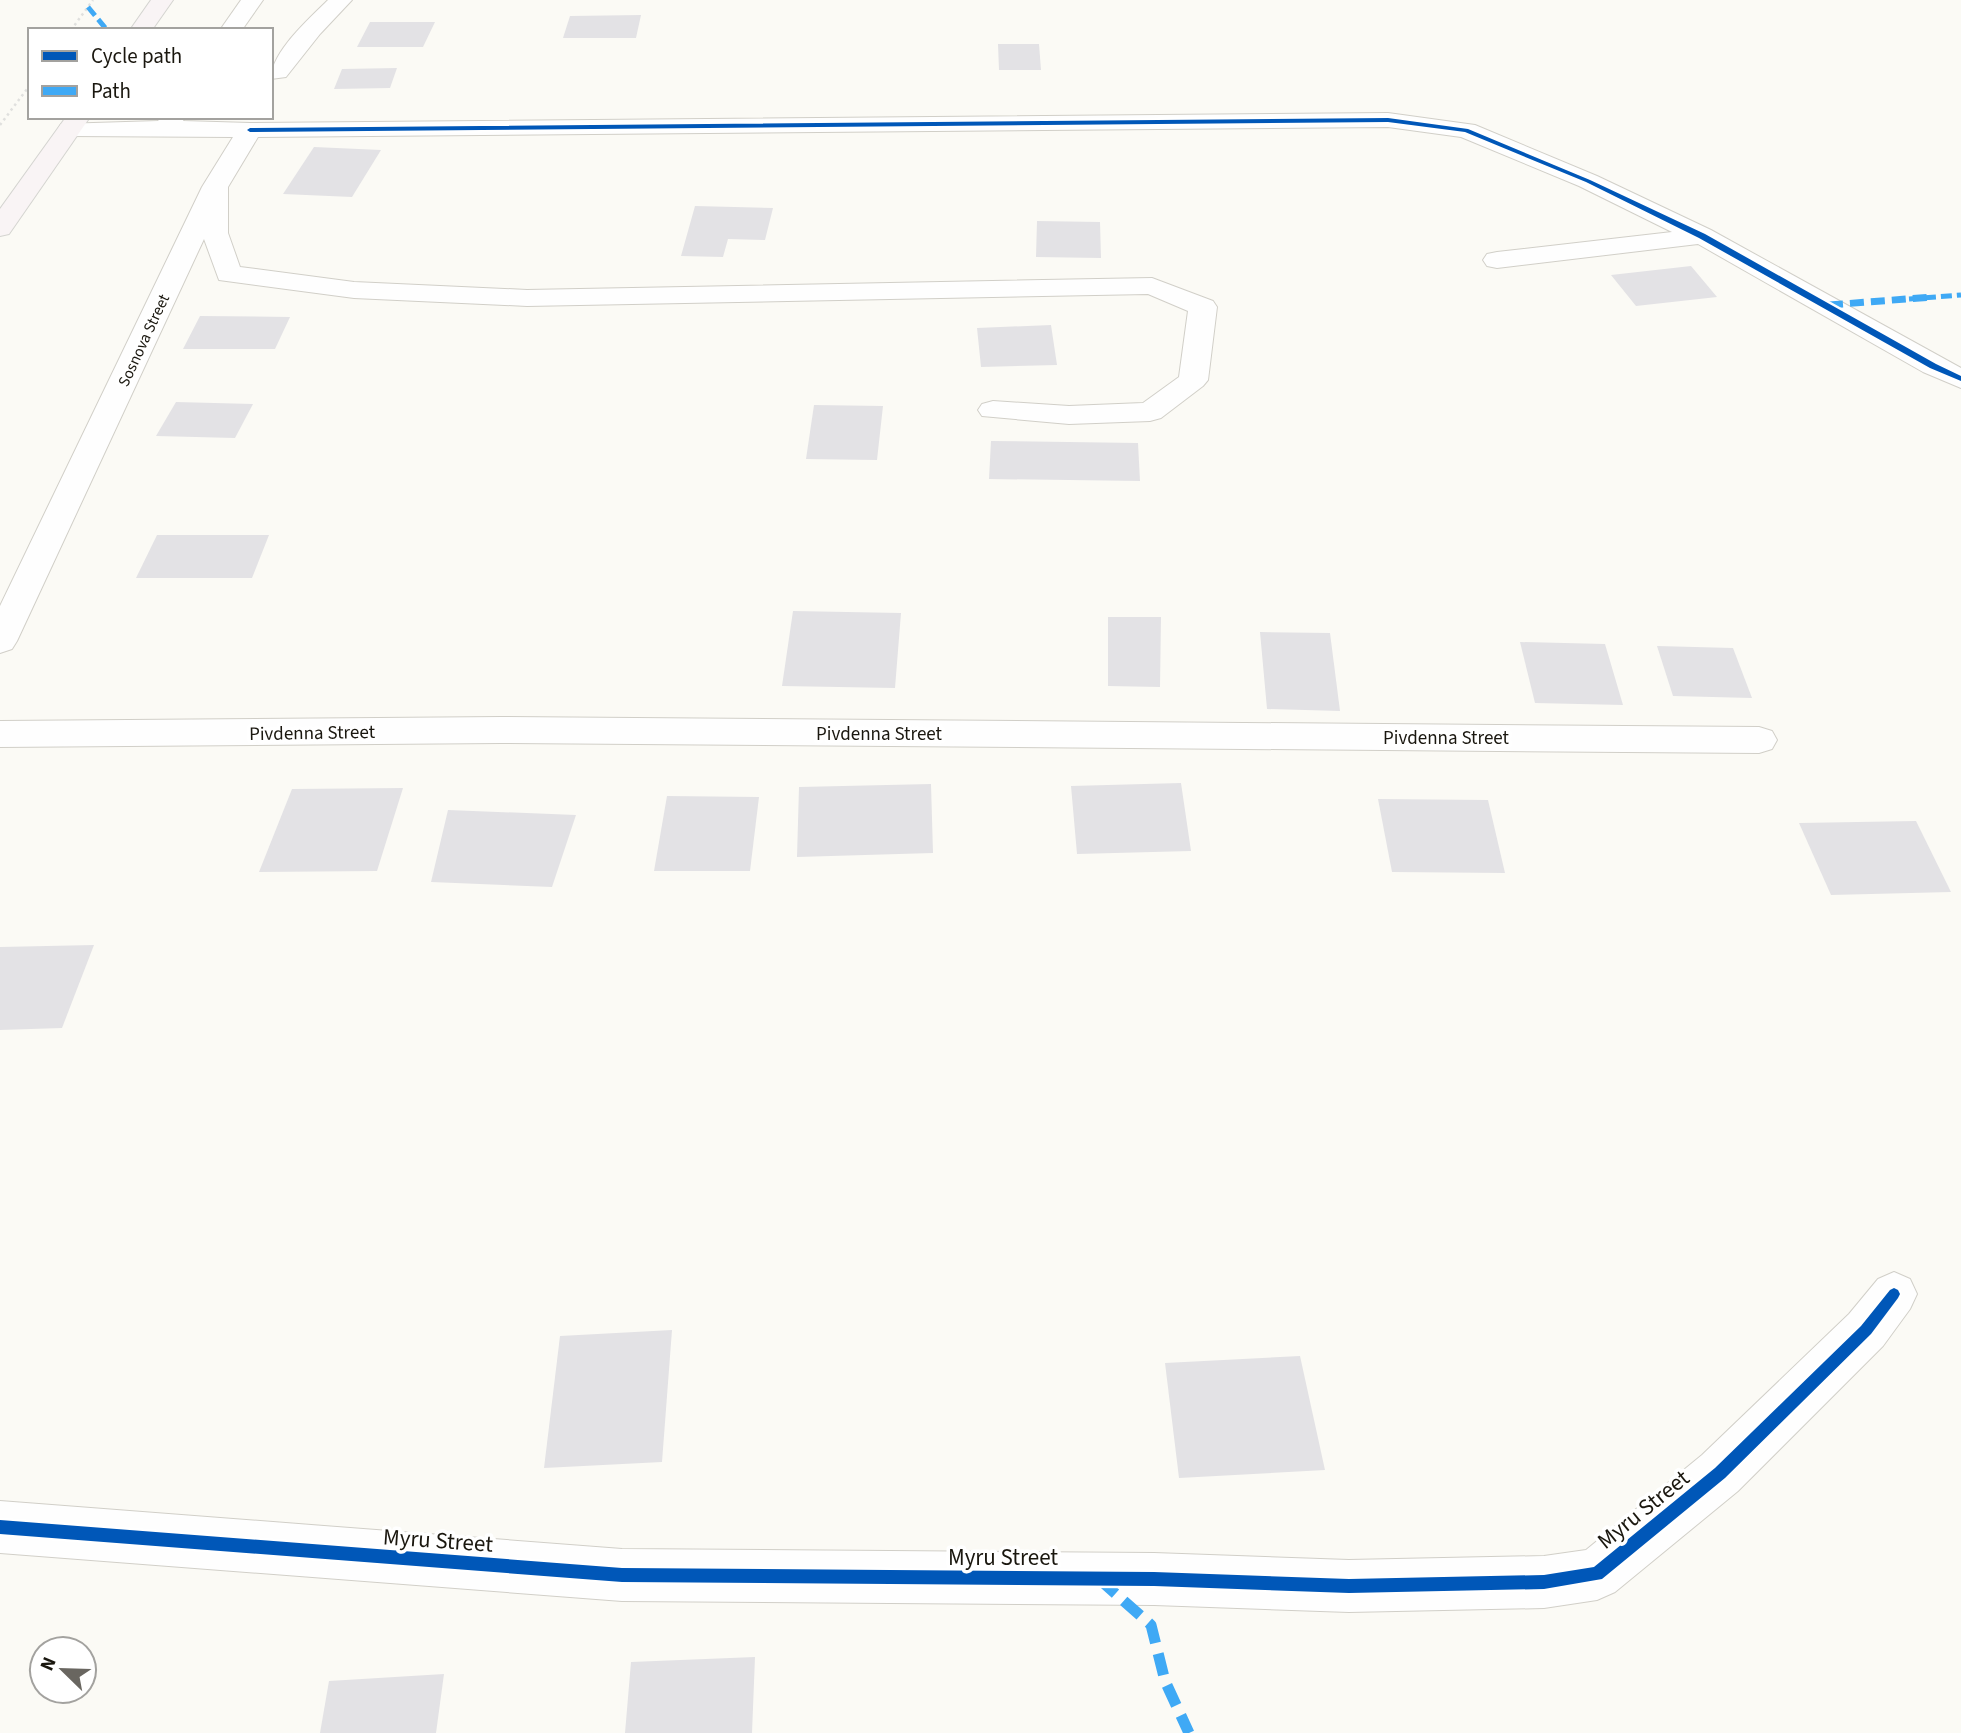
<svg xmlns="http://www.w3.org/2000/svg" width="1961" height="1733" viewBox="0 0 1961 1733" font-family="'Source Sans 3',sans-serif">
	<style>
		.building { fill: #e3e2e5 }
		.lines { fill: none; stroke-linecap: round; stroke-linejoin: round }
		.street-casing { stroke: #d1cfc8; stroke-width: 2 }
		.primary-casing { stroke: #d4d4d0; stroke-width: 2 }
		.path { stroke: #e0e0de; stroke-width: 2.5; stroke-dasharray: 2.5 3.5; stroke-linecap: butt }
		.street { fill: #fefefe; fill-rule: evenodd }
		.primary { fill: #f9f4f5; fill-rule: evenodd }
		.quiet-far2 { stroke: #3fa9f5; stroke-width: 5; stroke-dasharray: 11 5; stroke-linecap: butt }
		.quiet-far1 { stroke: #3fa9f5; stroke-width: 7; stroke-dasharray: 14 7; stroke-linecap: butt }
		.quiet { stroke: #3fa9f5; stroke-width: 11; stroke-dasharray: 22 11; stroke-linecap: butt }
		.cycleway-casing { stroke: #fff; stroke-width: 5 }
		.cycleway { fill: #0057b8; fill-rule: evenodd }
		.labels { text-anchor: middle; stroke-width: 7; stroke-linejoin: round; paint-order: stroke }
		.far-street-label { font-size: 16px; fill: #1a170f; stroke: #fff }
		.street-label { font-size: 19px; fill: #1a170f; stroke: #fff }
		.near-street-label { font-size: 23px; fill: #1a170f; stroke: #fff }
	</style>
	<rect width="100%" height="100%" fill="#fbfaf5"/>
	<!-- building -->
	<g class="building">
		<polygon points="641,15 636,38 563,38 570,16"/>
		<polygon points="370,22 435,22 423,47 357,47"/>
		<polygon points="998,44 1039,44 1041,70 999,70"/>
		<polygon points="397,68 390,88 334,89 342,69"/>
		<polygon points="314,147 381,150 352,197 283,194"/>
		<polygon points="695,206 773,208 765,240 728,239 723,257 681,256"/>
		<polygon points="1037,221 1100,222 1101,258 1036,257"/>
		<polygon points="1691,266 1717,297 1636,306 1611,275"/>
		<polygon points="200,316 290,317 275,349 183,349"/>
		<polygon points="1051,325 1057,365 981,367 977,328"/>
		<polygon points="176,402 253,404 235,438 156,436"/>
		<polygon points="814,405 883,406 877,460 806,459"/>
		<polygon points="991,441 1138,443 1140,481 989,479"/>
		<polygon points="157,535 269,535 252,578 136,578"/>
		<polygon points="793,611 901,613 895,688 782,686"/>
		<polygon points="1108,617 1161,617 1160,687 1108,686"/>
		<polygon points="1260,632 1330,633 1340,711 1267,709"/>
		<polygon points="1520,642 1605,644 1623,705 1535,703"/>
		<polygon points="1657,646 1733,648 1752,698 1673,696"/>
		<polygon points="1181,783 1191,851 1077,854 1071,786"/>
		<polygon points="931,784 933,853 797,857 799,787"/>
		<polygon points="403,788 377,871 259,872 292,789"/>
		<polygon points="667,796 759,797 750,871 654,871"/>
		<polygon points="1378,799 1488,800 1505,873 1392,872"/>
		<polygon points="448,810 576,815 552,887 431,882"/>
		<polygon points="1916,821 1951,892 1831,895 1799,823"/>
		<polygon points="94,945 62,1028 0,1030 0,947"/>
		<polygon points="672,1330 662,1462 544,1468 560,1336"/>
		<polygon points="1300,1356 1325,1470 1179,1478 1165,1363"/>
		<polygon points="755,1657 752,1733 625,1733 631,1662"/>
		<polygon points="444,1674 436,1733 320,1733 329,1681"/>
	</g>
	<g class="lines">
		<!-- street casing -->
		<g class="street-casing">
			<g id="street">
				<polygon points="241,0 263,0 242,30 220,30"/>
				<path d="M328,0H352L320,34L286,77L271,79C271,52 309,19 328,0Z"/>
				<polygon points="1388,113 1475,125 1597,176 1711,230 1961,368 1961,388 1923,372 1698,244 1497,268 1487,266 1483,260 1487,254 1497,252 1672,232 1579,186 1461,137 1388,127 258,137 228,187 228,233 240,267 354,282 527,290 1152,278 1213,301 1217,307 1208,380 1203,386 1161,418 1150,421 1069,424 982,416 978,410 982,404 993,401 1069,406 1143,403 1179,377 1188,311 1148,294 527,306 354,298 219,280 204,239 17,641 12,649 0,653 0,606 202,187 233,137 70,136 61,134 58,129 61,124 158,121 161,117 185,117 183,121 250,123"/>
				<polygon points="501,717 1759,727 1772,731 1777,740 1772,749 1759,753 501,743 0,747 0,721"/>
				<polygon points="1894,1272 1910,1279 1917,1294 1910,1309 1883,1346 1738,1491 1615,1592 1597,1600 1544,1608 1349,1612 1154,1605 622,1601 0,1553 0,1501 622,1549 1154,1553 1349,1560 1544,1556 1586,1550 1702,1455 1849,1314 1878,1279"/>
			</g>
		</g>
		<!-- primary casing -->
		<g class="primary-casing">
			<g id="primary">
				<polygon points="151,0 173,0 152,30 130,30"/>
				<polygon points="66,117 90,117 9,234 0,236 0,209"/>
			</g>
		</g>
		<!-- path -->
		<g class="path">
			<polyline points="71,30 93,0"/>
			<polyline points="0,125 30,85"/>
		</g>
		<!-- street -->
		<use href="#street" class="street"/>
		<!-- primary -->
		<use href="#primary" class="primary"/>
		<!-- quiet-far2 -->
		<g class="quiet-far2">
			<polyline points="88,7 107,30"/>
			<polyline points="1909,299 1961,295"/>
		</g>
		<!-- quiet-far1 -->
		<polyline class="quiet-far1" points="1829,305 1932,297"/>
		<!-- quiet -->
		<polyline class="quiet" points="1099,1579 1151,1625 1165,1681 1189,1733"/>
		<!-- cycleway casing -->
		<g class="cycleway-casing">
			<g id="cycleway">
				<polygon points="1388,118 1468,129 1590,180 1705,234 1936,364 1961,376 1961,381 1930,368 1699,238 1586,182 1465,132 1388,122 250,132 247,130 250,128"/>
				<polygon points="1894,1288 1898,1290 1900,1294 1898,1298 1871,1334 1725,1478 1602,1579 1544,1589 1349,1593 1154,1586 622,1582 0,1534 0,1520 622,1568 1154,1572 1349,1579 1544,1575 1594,1567 1715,1468 1861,1326 1890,1290"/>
			</g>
		</g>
		<!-- cycleway -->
		<use href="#cycleway" class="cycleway"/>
	</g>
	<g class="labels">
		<!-- far-street labels -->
		<g class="far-street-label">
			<text transform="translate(143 340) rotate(-65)" y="6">Sosnova Street</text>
		</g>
		<!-- street labels -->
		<g class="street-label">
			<text transform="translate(312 732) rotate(-1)" y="7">Pivdenna Street</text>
			<text x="879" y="740">Pivdenna Street</text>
			<text x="1446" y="744">Pivdenna Street</text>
		</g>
		<!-- near-street labels -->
		<g class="near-street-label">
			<text transform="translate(1643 1509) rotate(-39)" y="8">Myru Street</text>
			<text transform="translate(438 1540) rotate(4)" y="8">Myru Street</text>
			<text x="1003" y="1565">Myru Street</text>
		</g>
	</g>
	<!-- legend -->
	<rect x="28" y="28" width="245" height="91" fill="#ffffff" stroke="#a3a29f" stroke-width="2"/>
	<rect x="42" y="51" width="35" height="10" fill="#0057b8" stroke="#a3a29f" stroke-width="2"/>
	<text x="91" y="63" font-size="21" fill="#1a170f">Cycle path</text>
	<rect x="42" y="86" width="35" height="10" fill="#3fa9f5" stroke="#a3a29f" stroke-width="2"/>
	<text x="91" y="98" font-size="21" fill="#1a170f">Path</text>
	<!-- north arrow -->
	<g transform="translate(63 1670) rotate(293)"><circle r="33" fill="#ffffff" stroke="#a3a29f" stroke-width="2"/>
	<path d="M0-5L12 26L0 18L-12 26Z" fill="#696660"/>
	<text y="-10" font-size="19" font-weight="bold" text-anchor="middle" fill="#1a170f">N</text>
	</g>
</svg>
